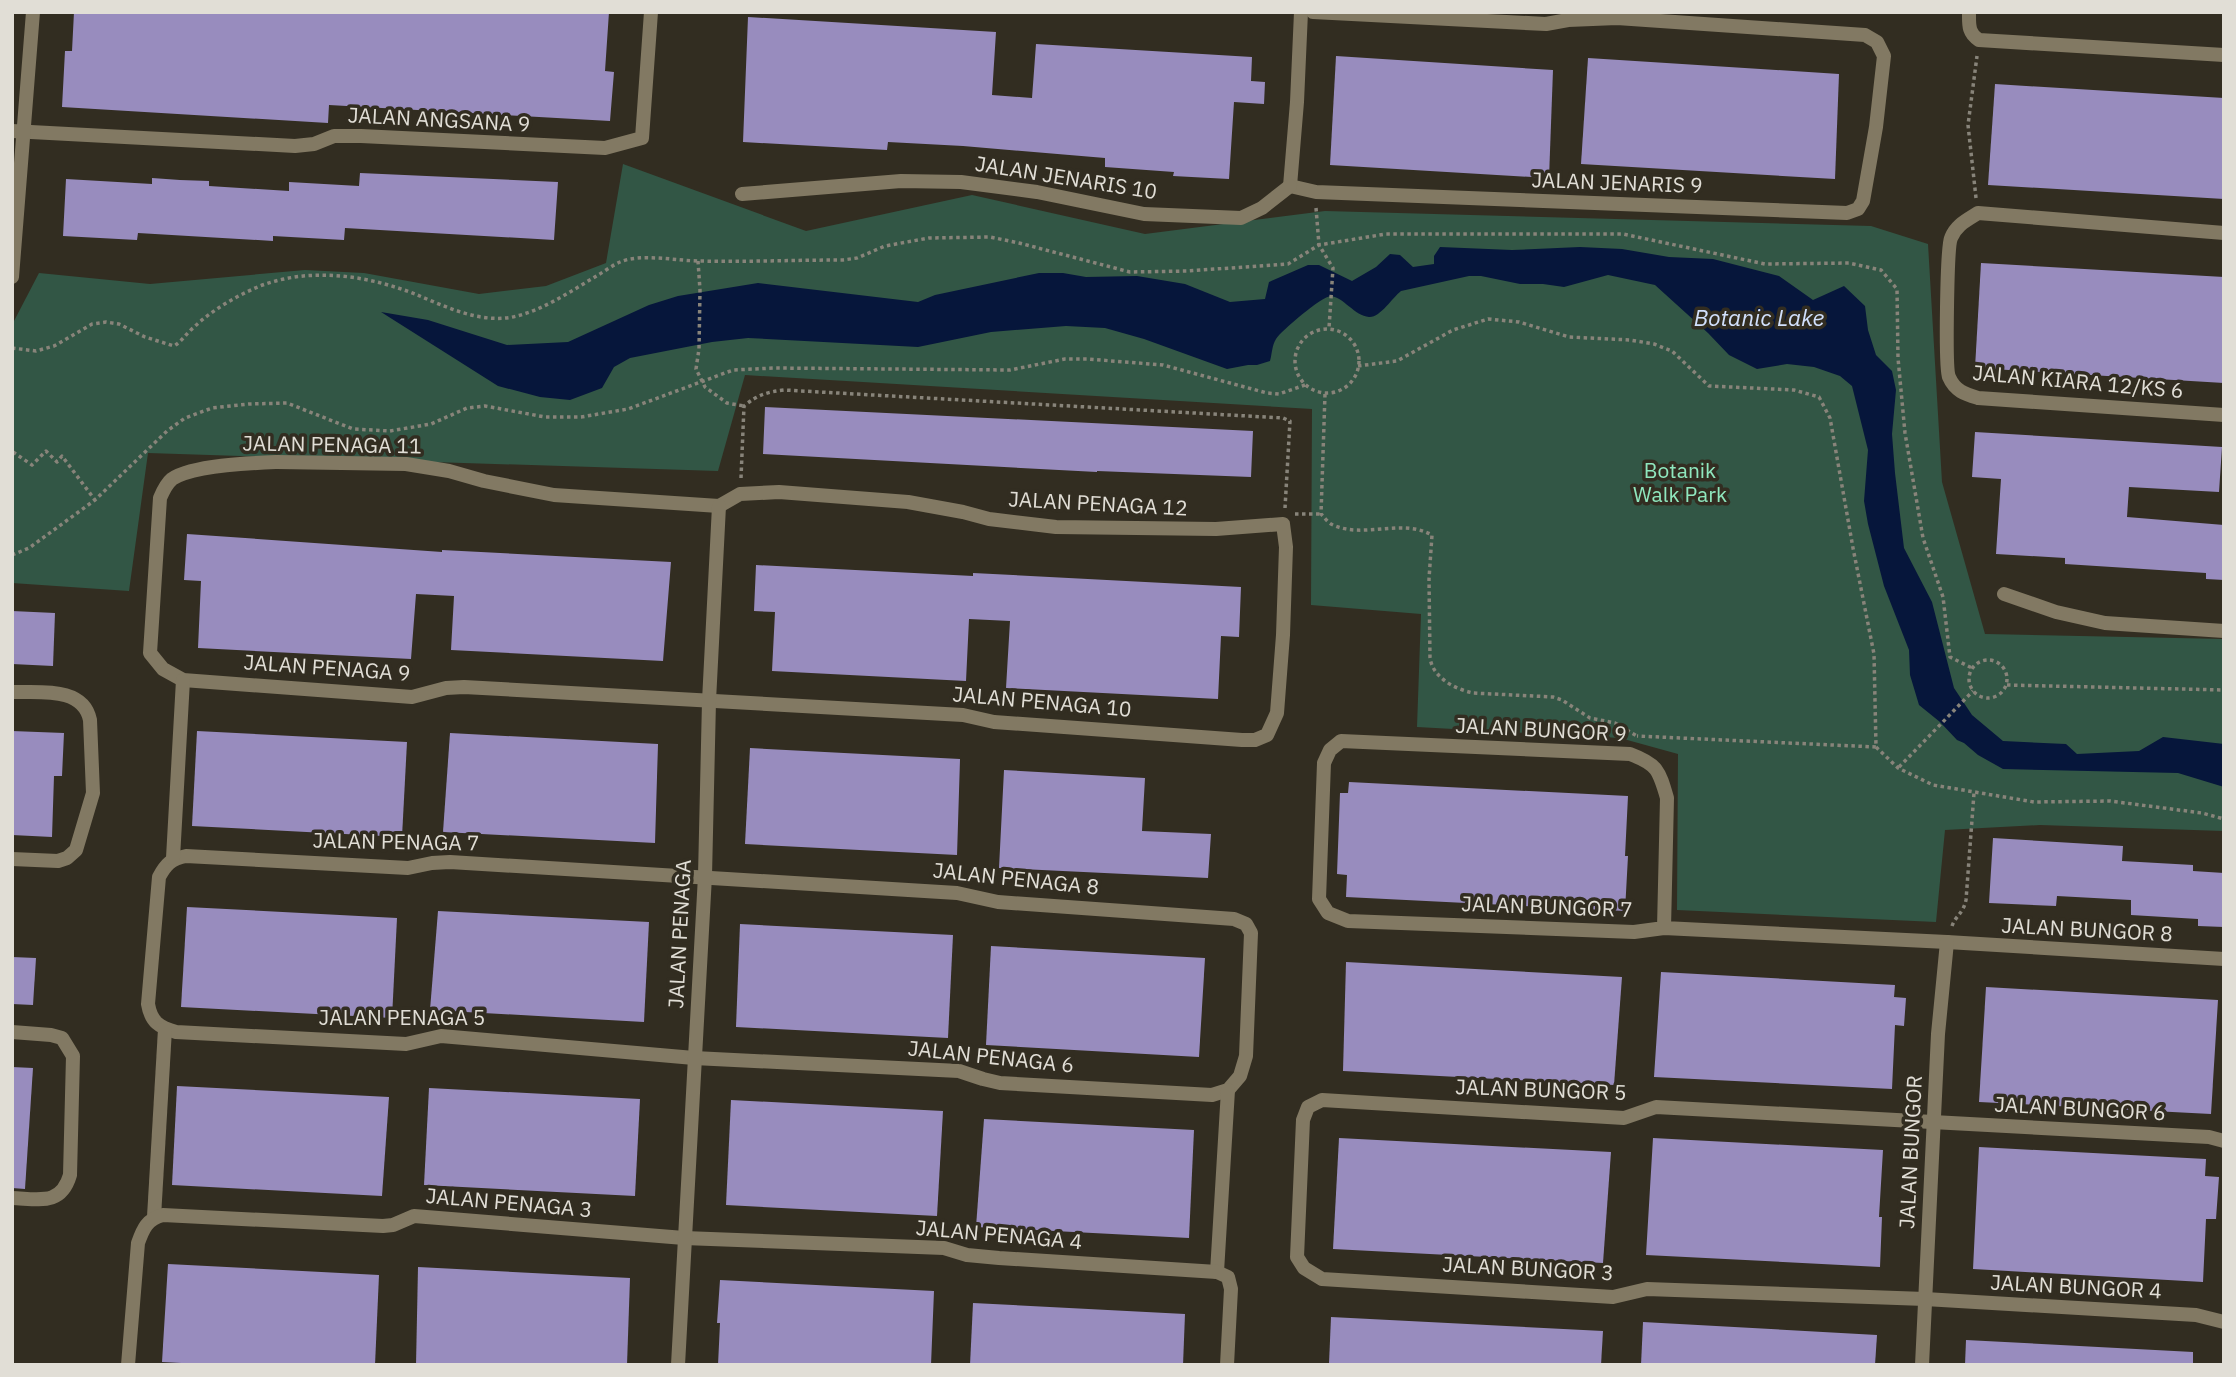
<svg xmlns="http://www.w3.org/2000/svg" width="2236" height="1377" viewBox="0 0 2236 1377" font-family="'IBM Plex Sans',sans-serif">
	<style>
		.green { fill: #325645 }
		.water { fill: #06163b }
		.building { fill: #988cbe }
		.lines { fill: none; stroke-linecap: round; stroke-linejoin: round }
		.path { stroke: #88847a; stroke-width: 3.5; stroke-dasharray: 3.5 3.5; stroke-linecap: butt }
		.street { stroke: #827963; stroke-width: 14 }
		.labels { text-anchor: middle; stroke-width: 7; stroke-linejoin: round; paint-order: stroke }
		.street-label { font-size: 21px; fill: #e1ded6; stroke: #322d21 }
		.park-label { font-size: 21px; fill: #8fe7be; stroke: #322d21 }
		.water-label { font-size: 23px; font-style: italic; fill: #d1e0fc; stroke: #322d21 }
	</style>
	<rect width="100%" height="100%" fill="#322d21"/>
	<!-- green -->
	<polygon class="green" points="623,164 806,231 972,195 1145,234 1325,211 1871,226 1928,244 1942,482 1985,634 2224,639 2224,831 2040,825 1945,830 1936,922 1677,910 1678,754 1620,738 1417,727 1421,614 1311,605 1312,409 745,375 718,471 148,453 129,591 12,583 12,321 14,321 39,273 150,284 305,270 364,273 479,294 546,286 606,263"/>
	<!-- water -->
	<path class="water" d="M1440,247L1512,250L1580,247L1622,249L1669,257L1713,259L1779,276L1813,300L1844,286L1865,306L1868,330L1876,355L1892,371L1896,390L1892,434L1895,473L1904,548L1932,602L1954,688L1972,715L2003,741L2066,744L2077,754L2139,751L2163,737L2224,744V787L2178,773L2003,769L1978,755L1964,743L1957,740L1940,722L1919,705L1910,675L1909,650L1884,586L1868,524L1864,501L1868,450L1852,386L1840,376L1814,367L1787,364L1757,369L1729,355L1708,333L1655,285L1608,275L1564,287L1543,284H1520L1481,276H1469L1401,291C1392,298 1380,318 1369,317C1355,316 1343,297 1331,296C1322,296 1281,331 1276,339C1272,345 1272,354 1270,361L1257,365H1248L1227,369L1144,339L1105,328L1066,326L991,332L918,347L748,338L712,342L630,358L614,367L602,388L570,400L540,397L498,386L381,312L428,320L507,345L568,342L649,305L678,296L758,283L918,302L935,295L1039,273H1063L1086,277L1137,276L1185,284L1230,302L1265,299L1269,282L1308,265H1319L1352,281L1376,267L1390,254L1400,255L1413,267L1434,264V256Z"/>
	<!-- building -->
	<g class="building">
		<polygon points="74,12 609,12 605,71 614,72 610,121 329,105 328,123 62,107 65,51 72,51"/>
		<polygon points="748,17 996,32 992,95 1032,98 1036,44 1252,57 1251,81 1265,82 1264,104 1234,102 1229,179 1173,176 1174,172 1105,167 1105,158 963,146 888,142 887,150 743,142"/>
		<polygon points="1336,56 1553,70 1549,178 1330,165"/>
		<polygon points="1588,58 1839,74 1835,179 1581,164"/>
		<polygon points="1995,84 2224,98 2224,199 1988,185"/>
		<polygon points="360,173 558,182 554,240 345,228 344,240 273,236 273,241 138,233 137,240 63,236 66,179 152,184 152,178 180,180 209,181 209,186 289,191 289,182 359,186"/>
		<polygon points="1981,263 2224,277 2224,383 1975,368"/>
		<polygon points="765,407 1253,431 1251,477 1097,471 1097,472 763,454"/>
		<polygon points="1975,432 2222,447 2219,492 2129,487 2127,517 2224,525 2224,580 2206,579 2206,573 2065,564 2065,558 1996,554 2001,479 1972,477"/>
		<polygon points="187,534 442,552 442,550 671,562 663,661 451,650 454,596 416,594 411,659 198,648 201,581 184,580"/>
		<polygon points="756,565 973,576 973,573 1241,587 1239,637 1221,636 1218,699 1006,688 1010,621 969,619 966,681 772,671 775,612 754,611"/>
		<polygon points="12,611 55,613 53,666 12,664"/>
		<polygon points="12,731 64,733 62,776 54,776 52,837 12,835"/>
		<polygon points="197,731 407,742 402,837 192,826"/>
		<polygon points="450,733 658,744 655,843 443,832"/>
		<polygon points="750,748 960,759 957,855 745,844"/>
		<polygon points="1004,770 1145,778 1142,831 1211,834 1208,878 999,868"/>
		<polygon points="1349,782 1628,796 1625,856 1628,856 1625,911 1346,897 1347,875 1337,874 1340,793 1348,793"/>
		<polygon points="1993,838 2123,846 2122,861 2193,865 2193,871 2224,873 2224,927 2198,926 2198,919 2131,915 2131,900 2057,896 2056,906 1989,903"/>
		<polygon points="187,907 397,918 392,1018 181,1007"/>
		<polygon points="438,911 649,922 644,1022 430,1010"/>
		<polygon points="740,924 953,935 948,1038 736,1027"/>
		<polygon points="991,946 1205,958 1199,1057 986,1045"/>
		<polygon points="12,957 36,958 33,1005 12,1004"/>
		<polygon points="1346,962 1622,977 1614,1085 1343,1071"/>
		<polygon points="1661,972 1895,985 1894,997 1906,998 1904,1026 1895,1025 1892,1089 1654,1077"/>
		<polygon points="1986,987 2218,1000 2211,1114 1979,1102"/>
		<polygon points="12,1067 33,1068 25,1189 12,1188"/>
		<polygon points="177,1086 389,1097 382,1196 172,1185"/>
		<polygon points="429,1088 640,1099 635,1196 424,1185"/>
		<polygon points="731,1100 943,1111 937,1216 726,1205"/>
		<polygon points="984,1119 1194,1130 1189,1238 976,1227"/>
		<polygon points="1339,1138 1611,1152 1603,1263 1333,1249"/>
		<polygon points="1653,1138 1883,1150 1879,1217 1882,1217 1880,1267 1646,1255"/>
		<polygon points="1979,1147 2206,1159 2205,1176 2219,1177 2216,1219 2206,1219 2203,1282 1973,1269"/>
		<polygon points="168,1264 379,1275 375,1365 220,1365 162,1362"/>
		<polygon points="418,1267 630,1278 627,1365 416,1365"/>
		<polygon points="720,1280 934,1291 931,1365 718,1365 720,1323 717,1323"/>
		<polygon points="973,1303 1185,1314 1183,1365 970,1365"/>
		<polygon points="1331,1317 1603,1331 1601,1365 1329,1364"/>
		<polygon points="1643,1322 1877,1335 1875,1365 1641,1365"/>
		<polygon points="1966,1340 2193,1352 2193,1365 1965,1365"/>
	</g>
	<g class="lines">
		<!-- path -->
		<g class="path">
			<polyline points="1976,198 1968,125 1977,56"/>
			<polyline points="1316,208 1319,245 1333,268 1329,328"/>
			<polyline points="698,261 700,290 699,349 696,369 705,387 727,403 744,406"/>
			<circle cx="1327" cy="361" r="32"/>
			<path d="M12,348L36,351L54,346L92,324L106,322L119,324L145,337L174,346C182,341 186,334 193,328C212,310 236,296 260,286C310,267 366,275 415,294C446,307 483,325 517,316C545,309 573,290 598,275C605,271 613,265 620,262C641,253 677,261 700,261C747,262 795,260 843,260L857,258L885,246L929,238L990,237L1019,243L1130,272L1187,271L1288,264L1319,245L1386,234H1623L1765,264L1849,263L1881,270L1897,289L1898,358L1905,433L1923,538L1943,597L1950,657L1972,668"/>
			<polyline points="1358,366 1397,361 1453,330 1488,319 1519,322 1569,337 1630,340 1654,344 1672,351 1709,386 1794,390 1819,397 1830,418 1853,548 1874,654 1876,747 1637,736"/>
			<path d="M1325,394L1321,514C1325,518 1328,523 1333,525C1363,539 1402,518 1432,535L1429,579L1430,658C1433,678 1455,689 1473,693L1553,697L1562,700L1590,718L1615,723L1637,736"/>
			<polyline points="13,452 32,465 46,451 57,462 62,456 95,500"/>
			<path d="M741,478L744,406C757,395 767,392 784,390L1283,418L1290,421L1285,508"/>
			<polyline points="1295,514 1321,514"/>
			<polyline points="12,555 29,548 95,500 167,431 185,418 212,408 249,404 287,403 353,429 390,431 431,424 467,408 485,406 545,417 581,417 628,409 733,370 774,368 1010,370 1065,359 1087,359 1163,365 1267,393 1279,394 1305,385"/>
			<circle cx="1988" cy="679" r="19"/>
			<polyline points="2007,685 2224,690"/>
			<polyline points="1876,747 1898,768 1933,785 2034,802 2110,801 2202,813 2224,819"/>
			<polyline points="1899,767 1973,691"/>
			<path d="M1952,926C1956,915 1963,914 1966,900L1974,793"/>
		</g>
		<!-- street -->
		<g class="street">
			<path d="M1969,12C1969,25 1968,33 1979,40L2224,55"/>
			<polyline points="12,131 295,146 314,144 334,136 361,136 605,148 642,138 651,12"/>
			<polyline points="1290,186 1316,192 1847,213 1858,209 1863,201 1876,127 1884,56 1877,42 1865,35 1617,18 1568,20 1546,24 1313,12"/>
			<polyline points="1290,186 1297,102 1301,12"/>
			<polyline points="742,194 901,181 961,182 1037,192 1144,214 1241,218 1262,208 1290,186"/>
			<path d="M2224,233L1978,213C1967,220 1956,225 1951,238C1947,247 1945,368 1949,377C1955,391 1965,394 1978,398L2224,415"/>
			<polyline points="12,277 33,12"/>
			<path d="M277,462L406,464L449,471L484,481L554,495L719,506L740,494L779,492L908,502L963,512L989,519L1056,527L1216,529L1283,524L1286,547L1283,635L1277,713L1267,735L1255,740H1242L994,722L963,715L464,687L446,688L412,697L183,680L163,669L150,653L160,498C163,491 166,484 172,479C193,465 251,463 277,462Z"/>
			<polyline points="2004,594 2056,612 2105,623 2224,631"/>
			<path d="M12,692C39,693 83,686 90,720L93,793L76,850L67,858L58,861L12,859"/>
			<path d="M186,856L408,868L432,863L450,862L957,893L998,902L1234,919L1246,924L1251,933L1246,1056L1240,1076L1228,1090L1212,1095L1000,1083L983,1079L959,1071L694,1058L441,1036L406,1044L176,1032C159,1027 151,1022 148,1004L159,877C166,864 171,859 186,856Z"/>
			<polyline points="173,858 183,680"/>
			<path d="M1664,928L1667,798C1659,770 1657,764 1630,754L1341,741L1330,750L1324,763L1319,899L1328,913L1348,921L1634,932L1664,928L1947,942L2224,959"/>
			<path d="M12,1032L51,1035L62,1038L73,1056L70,1175C61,1206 39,1199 12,1198"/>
			<polyline points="2224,1141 2209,1137 1656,1107 1624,1118 1322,1100 1308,1107 1303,1120 1297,1257 1304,1268 1322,1279 1613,1297 1647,1289 1925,1299 2196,1315 2224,1322"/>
			<polyline points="154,1217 165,1029"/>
			<polyline points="1217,1272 1228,1090"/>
			<path d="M128,1365L138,1243C143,1229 147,1219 163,1215L383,1226L393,1225L414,1216L684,1238L944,1248L967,1255L999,1258L1217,1272L1228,1277L1231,1289L1227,1365"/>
			<polyline points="678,1365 705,876 709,701 719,506"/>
			<polyline points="1922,1365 1938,1034 1947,942"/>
		</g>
	</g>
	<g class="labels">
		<!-- street labels -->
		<g class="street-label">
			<text transform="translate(439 120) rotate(3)" y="7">JALAN ANGSANA 9</text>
			<text transform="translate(1066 178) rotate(9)" y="7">JALAN JENARIS 10</text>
			<text transform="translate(1617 183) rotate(2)" y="7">JALAN JENARIS 9</text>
			<text transform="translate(2078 382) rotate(5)" y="7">JALAN KIARA 12/KS 6</text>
			<text transform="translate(332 445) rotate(1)" y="7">JALAN PENAGA 11</text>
			<text transform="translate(1098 504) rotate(3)" y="7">JALAN PENAGA 12</text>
			<text transform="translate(327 668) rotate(4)" y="7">JALAN PENAGA 9</text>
			<text transform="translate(1042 702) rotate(5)" y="7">JALAN PENAGA 10</text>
			<text transform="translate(1541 730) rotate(3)" y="7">JALAN BUNGOR 9</text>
			<text transform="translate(396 842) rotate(1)" y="7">JALAN PENAGA 7</text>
			<text transform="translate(1016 879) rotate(6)" y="7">JALAN PENAGA 8</text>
			<text transform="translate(1547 907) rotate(2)" y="7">JALAN BUNGOR 7</text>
			<text transform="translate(2087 930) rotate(3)" y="7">JALAN BUNGOR 8</text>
			<text transform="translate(680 934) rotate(-87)" y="7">JALAN PENAGA</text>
			<text x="402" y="1025">JALAN PENAGA 5</text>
			<text transform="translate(991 1057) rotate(6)" y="7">JALAN PENAGA 6</text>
			<text transform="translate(1541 1090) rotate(2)" y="7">JALAN BUNGOR 5</text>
			<text transform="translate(2080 1109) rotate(3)" y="7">JALAN BUNGOR 6</text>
			<text transform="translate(1911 1152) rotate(-87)" y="7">JALAN BUNGOR</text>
			<text transform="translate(509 1203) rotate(5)" y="7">JALAN PENAGA 3</text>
			<text transform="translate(999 1235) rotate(5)" y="7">JALAN PENAGA 4</text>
			<text transform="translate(1528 1269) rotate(3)" y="7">JALAN BUNGOR 3</text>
			<text transform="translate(2076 1287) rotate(3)" y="7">JALAN BUNGOR 4</text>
		</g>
		<!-- park labels -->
		<g class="park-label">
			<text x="1680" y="478">Botanik<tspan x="1680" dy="24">Walk Park</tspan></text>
		</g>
		<!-- water labels -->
		<g class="water-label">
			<text x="1759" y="326">Botanic Lake</text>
		</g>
	</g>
	<!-- border -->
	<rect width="2236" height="1377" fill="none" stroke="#e1ded6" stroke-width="28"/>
</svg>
